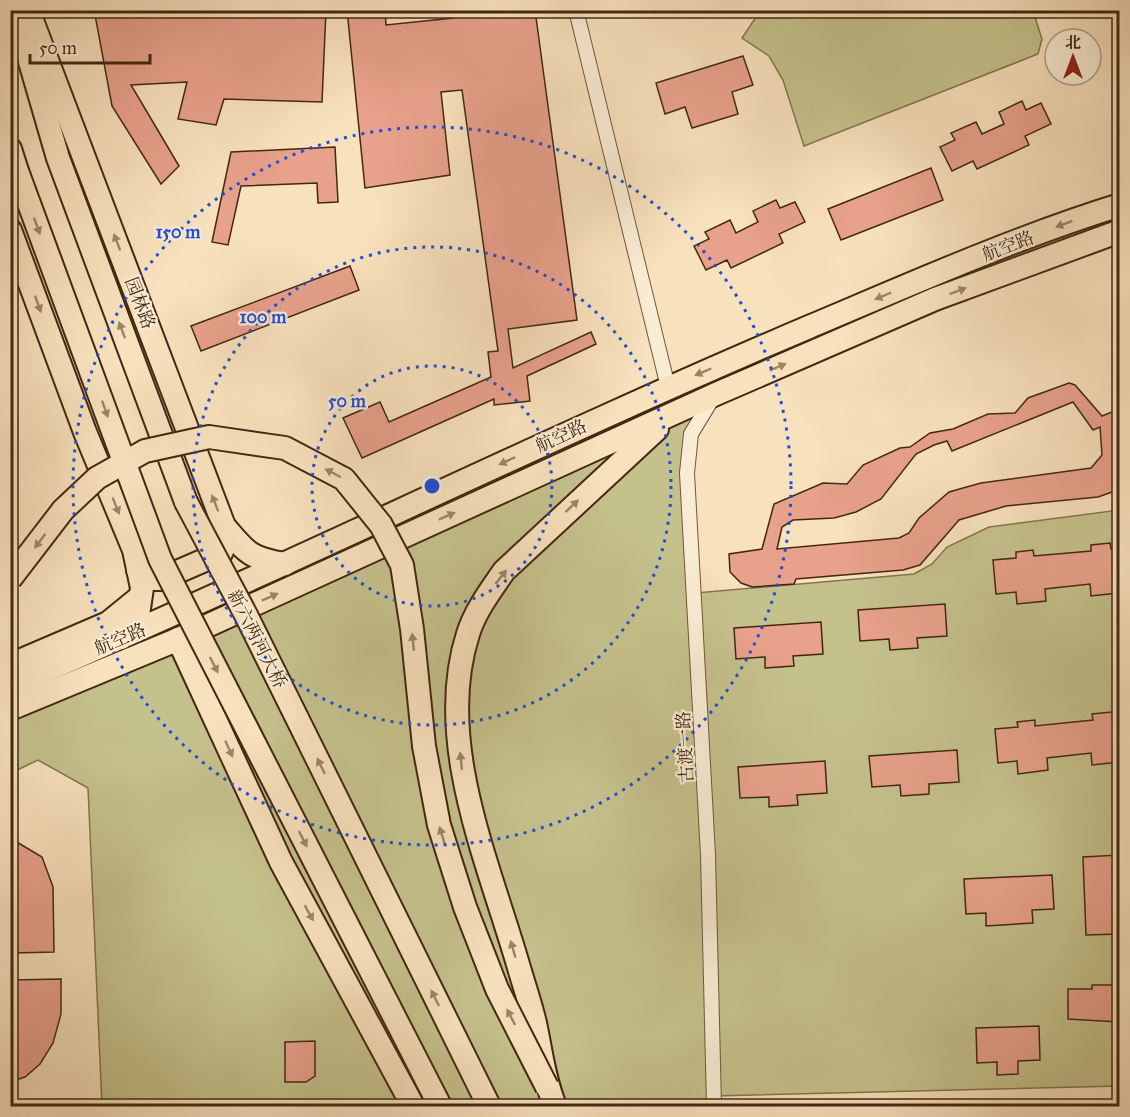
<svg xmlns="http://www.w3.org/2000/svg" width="1130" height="1117" viewBox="0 0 1130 1117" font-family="'IM FELL Great Primer','Noto Serif SC',serif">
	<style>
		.green { fill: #c5c18c; stroke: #84744e; stroke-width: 1.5 }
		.building { fill: #e8a18b; stroke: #422811; stroke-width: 1.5; fill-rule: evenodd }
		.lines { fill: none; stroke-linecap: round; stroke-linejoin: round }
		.minor-casing { stroke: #70563c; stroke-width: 16 }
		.primary-casing { stroke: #422811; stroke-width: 26 }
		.minor { stroke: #faecd4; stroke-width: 14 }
		.primary { stroke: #f8e1bd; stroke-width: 22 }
		.primary-bridge-casing { stroke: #422811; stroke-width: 26; stroke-linecap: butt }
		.primary-bridge { stroke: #f8e1bd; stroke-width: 22 }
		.oneway { fill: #9d8467 }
		.ring { fill: none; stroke: #1d4ed8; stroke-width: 3; stroke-dasharray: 3 6 }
		.labels { text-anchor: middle; stroke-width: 4.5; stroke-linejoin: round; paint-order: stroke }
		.street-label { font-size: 18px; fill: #422811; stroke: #faecd4 }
		.centre { fill: #1d4ed8; stroke: #faecd4; stroke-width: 3 }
		.ring-label { font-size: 18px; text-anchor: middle; font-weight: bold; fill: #1d4ed8; stroke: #faecd4; stroke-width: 4.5; stroke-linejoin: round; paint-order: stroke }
	</style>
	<rect width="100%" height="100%" fill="#f8e1bd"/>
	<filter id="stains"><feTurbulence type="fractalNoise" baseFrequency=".00333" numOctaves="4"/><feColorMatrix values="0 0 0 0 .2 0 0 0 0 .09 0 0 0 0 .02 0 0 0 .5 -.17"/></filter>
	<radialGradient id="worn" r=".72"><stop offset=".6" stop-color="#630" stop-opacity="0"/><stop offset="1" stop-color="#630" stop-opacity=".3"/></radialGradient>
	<!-- green -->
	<g class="green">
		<polygon points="1033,11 1042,39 1038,54 804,146 783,80 769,56 742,38 760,11"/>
		<polygon points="716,394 691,434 696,593 914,574 932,564 947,547 989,527 1119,510 1119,1086 714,1096 714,1106 102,1106 88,788 38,760 11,773 11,709"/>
	</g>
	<!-- building -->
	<g class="building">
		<polygon points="154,10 326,10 322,102 224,99 216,125 178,119 187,82 131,85 179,166 161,184 112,106 95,15"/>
		<polygon points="347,10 385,10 386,25 453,18 452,14 480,10 535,10 577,320 508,329 513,368 591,332 596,344 527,376 530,401 494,405 494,399 362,458 343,418 380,402 389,422 491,377 488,352 498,351 462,90 441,92 450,175 365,188"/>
		<polygon points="743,56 753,85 732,92 738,114 692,128 685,107 665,114 656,83"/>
		<polygon points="1022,101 1026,110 1041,103 1051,124 1025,136 1029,145 977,169 973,161 952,171 940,147 955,140 951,133 976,122 982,134 1004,124 999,112"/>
		<polygon points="335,147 338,202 318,203 317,183 241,186 228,245 212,242 231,152"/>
		<polygon points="931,168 943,200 841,240 828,209"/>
		<polygon points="776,200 780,208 795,202 805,222 779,234 783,243 731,268 727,260 706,270 694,246 709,239 705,232 730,220 736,233 758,222 753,211"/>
		<polygon points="350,266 359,290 201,351 191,326"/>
		<path d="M1069,383L1075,385L1102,416L1119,409V487L1112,492L1098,497L1006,506L959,520L920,565L903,570L796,579L794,584L752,587L741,583L730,572L729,554L762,549L774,504L823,483L847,484L863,465L900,448L910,447L930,433L953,429L988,414L1015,413L1028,398ZM1073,402L1093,430L1100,427L1102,455L1091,468L981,483L949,492L919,518L909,533L899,538L777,549L782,527L793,520L834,518L856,512L881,499L916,454L934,445L947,441L952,451Z"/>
		<polygon points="1110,543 1111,549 1119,548 1118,593 1091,596 1090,584 1045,589 1046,601 1017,604 1016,592 996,594 993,560 1016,558 1016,552 1033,550 1034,556 1091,551 1091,545"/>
		<polygon points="945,604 947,636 917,638 918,648 890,650 889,639 860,641 858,610"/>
		<polygon points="821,622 823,654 793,656 794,666 765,668 765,657 736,659 734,628"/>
		<polygon points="1112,712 1113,718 1119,717 1119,762 1092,765 1091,753 1047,758 1048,770 1018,774 1017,761 998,763 995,729 1018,727 1017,722 1035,720 1035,726 1093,720 1092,714"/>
		<polygon points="957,750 959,782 929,784 929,794 901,796 900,785 872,787 869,756"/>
		<polygon points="825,761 827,793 797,795 798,805 769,807 769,797 740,798 738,767"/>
		<polygon points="10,838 42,857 53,887 54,952 13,953"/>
		<polygon points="1119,855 1119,934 1086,935 1083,857"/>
		<polygon points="1052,875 1054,909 1032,910 1033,923 986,926 986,913 966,914 964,879"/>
		<polygon points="61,979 61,1014 53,1043 40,1064 25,1077 10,1082 10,980"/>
		<polygon points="1092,985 1119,985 1119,1022 1068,1019 1068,989 1092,989"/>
		<polygon points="1039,1026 1040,1060 1018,1061 1018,1074 997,1075 997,1062 977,1063 976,1028"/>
		<polygon points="315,1041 315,1076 306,1082 285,1082 285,1042"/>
	</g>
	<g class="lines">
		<!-- minor casing -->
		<g class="minor-casing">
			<g id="minor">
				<polyline points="576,10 668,387"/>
				<polyline points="714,1106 708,855 687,473 691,434 714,396"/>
			</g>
		</g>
		<!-- primary casing -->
		<g class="primary-casing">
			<g id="primary">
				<path d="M28,10L224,526C246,552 250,559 285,564"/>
				<polyline points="17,17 58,158 186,502"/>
				<polyline points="10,149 17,171"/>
				<polyline points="10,230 85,432 134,550 142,588 137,622 121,638"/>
				<polyline points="138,570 152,579 161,579 221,553 226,542"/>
				<polyline points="178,639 281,862 413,1106"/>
				<polyline points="10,665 108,623 140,597"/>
				<path d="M10,686C279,571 540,441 809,327C911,284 1014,238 1120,205"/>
				<polyline points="10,709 174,641 716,394 935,299 1120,231"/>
				<path d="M555,1106C544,1079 541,1051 535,1023C530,1002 523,982 517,961C487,859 434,739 468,634C475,611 491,590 504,571L657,429"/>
			</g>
		</g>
		<!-- minor -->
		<use href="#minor" class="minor"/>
		<!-- primary -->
		<use href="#primary" class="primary"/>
		<!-- primary-bridge casing -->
		<g class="primary-bridge-casing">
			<g id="primary-bridge">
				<polyline points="17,171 160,559 440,1106"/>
				<polyline points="186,502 246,615 489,1106"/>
				<polyline points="10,579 63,510 97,478 145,451 209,437 285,448 344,479 381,525 402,565 412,629 424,746 439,825 465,907 497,989 547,1087"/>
			</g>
		</g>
		<!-- primary-bridge -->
		<use href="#primary-bridge" class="primary-bridge"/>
	</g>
	<!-- one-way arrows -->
	<defs><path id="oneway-solid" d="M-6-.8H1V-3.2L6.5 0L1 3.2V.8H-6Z" transform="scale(1.5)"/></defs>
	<g class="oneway">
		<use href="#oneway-solid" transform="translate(1064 224) rotate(159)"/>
		<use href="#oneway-solid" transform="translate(37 226) rotate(70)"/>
		<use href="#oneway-solid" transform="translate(117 242) rotate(-111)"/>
		<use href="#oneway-solid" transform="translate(958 291) rotate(-21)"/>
		<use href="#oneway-solid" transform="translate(883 296) rotate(157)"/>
		<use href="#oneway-solid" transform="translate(38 304) rotate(70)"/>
		<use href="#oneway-solid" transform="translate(122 330) rotate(-110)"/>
		<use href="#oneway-solid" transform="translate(778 367) rotate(-23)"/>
		<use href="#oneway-solid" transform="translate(703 372) rotate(157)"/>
		<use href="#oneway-solid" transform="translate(105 409) rotate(70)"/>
		<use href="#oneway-solid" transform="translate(507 461) rotate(155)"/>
		<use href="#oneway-solid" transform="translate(333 473) rotate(-152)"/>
		<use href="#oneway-solid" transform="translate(215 503) rotate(-111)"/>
		<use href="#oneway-solid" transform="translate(116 506) rotate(68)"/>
		<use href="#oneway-solid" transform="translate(572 506) rotate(-43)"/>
		<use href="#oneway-solid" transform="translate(447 516) rotate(-24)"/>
		<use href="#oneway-solid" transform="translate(40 541) rotate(127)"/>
		<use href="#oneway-solid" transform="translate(501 577) rotate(-52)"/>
		<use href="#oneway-solid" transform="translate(270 597) rotate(-24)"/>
		<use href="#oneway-solid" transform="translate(413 642) rotate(-96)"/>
		<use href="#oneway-solid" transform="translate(214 665) rotate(63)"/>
		<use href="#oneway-solid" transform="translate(229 749) rotate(65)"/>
		<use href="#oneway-solid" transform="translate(461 761) rotate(-96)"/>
		<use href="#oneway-solid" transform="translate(321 766) rotate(-116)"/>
		<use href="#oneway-solid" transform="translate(442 835) rotate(-107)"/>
		<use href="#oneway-solid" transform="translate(303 839) rotate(63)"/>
		<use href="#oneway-solid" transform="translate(309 913) rotate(61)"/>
		<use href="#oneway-solid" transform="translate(513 949) rotate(-106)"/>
		<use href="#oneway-solid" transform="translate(435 998) rotate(-116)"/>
		<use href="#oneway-solid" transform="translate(511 1017) rotate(-117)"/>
	</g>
	<!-- distance rings -->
	<g class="ring">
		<circle cx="432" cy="486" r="120"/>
		<circle cx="432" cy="486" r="239"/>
		<circle cx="432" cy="486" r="359"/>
	</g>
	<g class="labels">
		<!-- street labels -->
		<g class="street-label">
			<text transform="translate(1008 246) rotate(-21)" y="6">航空路</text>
			<text transform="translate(140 303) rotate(69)" y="6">园林路</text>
			<text transform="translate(561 436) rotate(-25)" y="6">航空路</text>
			<text transform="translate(120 639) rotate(-23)" y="6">航空路</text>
			<text transform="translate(257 639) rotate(63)" y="6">新六两河大桥</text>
			<text transform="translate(685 747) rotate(-93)" y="6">古渡一路</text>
		</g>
	</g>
	<circle cx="432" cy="486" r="9" class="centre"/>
	<g class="ring-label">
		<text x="178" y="238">150 m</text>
		<text x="263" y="323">100 m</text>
		<text x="347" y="407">50 m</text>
	</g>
	<!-- margin -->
	<rect width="1130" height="1117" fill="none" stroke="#f8e1bd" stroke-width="36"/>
	<rect x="12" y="12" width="1106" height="1093" fill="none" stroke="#422811" stroke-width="3"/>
	<rect x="18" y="18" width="1094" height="1081" fill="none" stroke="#422811" stroke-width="1.5"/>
	<!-- north arrow -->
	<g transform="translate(1073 57)"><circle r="28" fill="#faecd4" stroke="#b09e86" stroke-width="1.5"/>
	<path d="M0-4.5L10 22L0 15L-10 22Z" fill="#8f2418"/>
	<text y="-9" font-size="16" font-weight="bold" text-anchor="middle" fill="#422811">北</text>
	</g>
	<!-- scale -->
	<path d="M30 54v9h120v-9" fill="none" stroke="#422811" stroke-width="3"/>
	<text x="39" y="54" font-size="18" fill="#422811" stroke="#faecd4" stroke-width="4.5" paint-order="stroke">50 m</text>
	<rect width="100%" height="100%" filter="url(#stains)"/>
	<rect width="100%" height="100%" fill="url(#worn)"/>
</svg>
